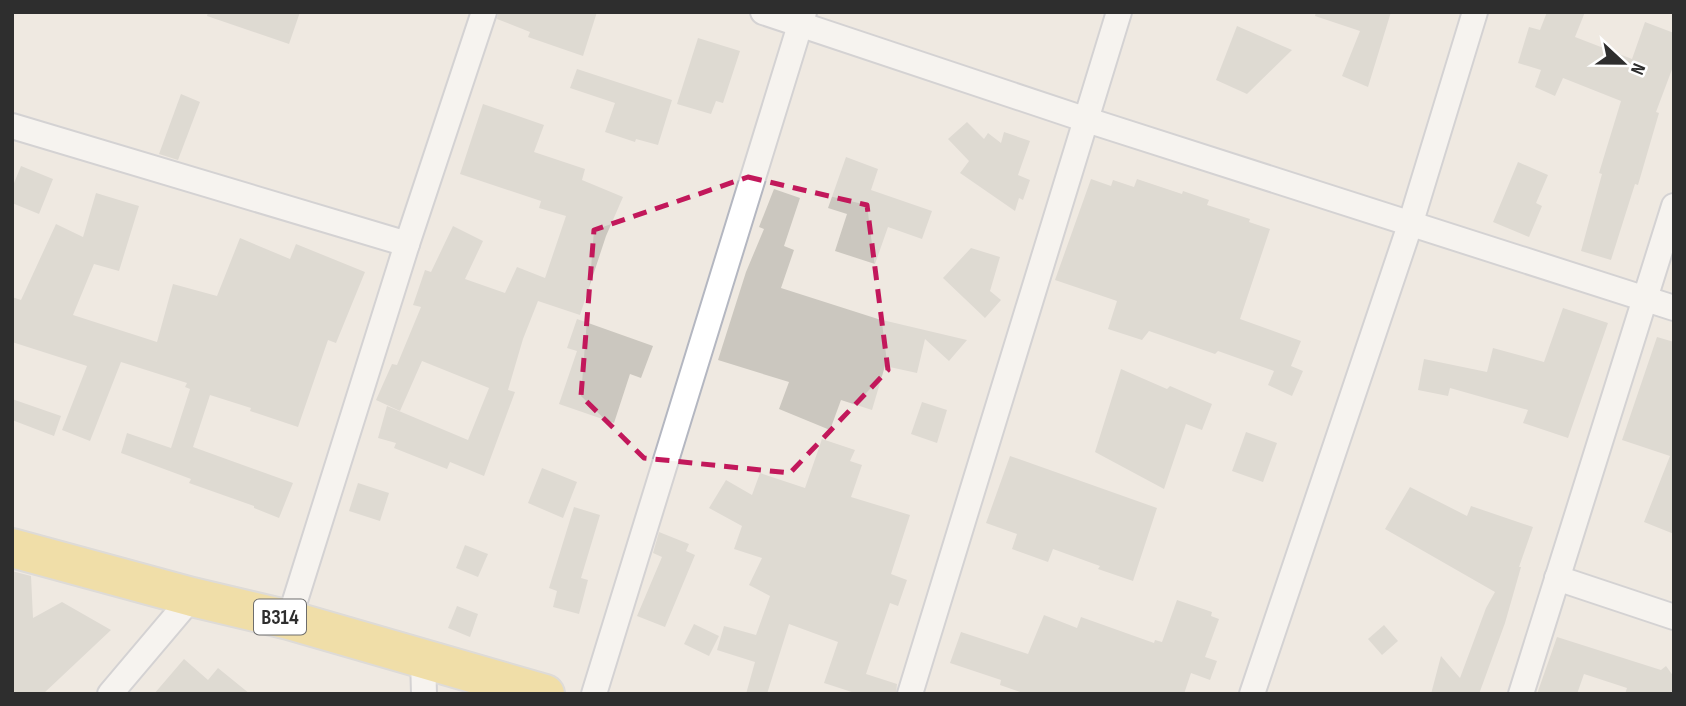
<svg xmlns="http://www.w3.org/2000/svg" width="1686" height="706" viewBox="0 0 1686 706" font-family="'Sofia Sans Condensed',sans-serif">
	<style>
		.building { fill: #cbc7bf }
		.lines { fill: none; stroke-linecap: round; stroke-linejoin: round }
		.minor-casing { stroke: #b4b7c1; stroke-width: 28 }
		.primary-casing { stroke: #c9c9c9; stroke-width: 42 }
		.minor { stroke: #fff; stroke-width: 24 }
		.primary { stroke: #f2d163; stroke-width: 38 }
		.marked { fill: none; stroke: #c2185b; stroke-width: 5; stroke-dasharray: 14 9; stroke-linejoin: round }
		.labels { text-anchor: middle; stroke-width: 5; stroke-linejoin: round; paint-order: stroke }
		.shield { fill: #fff; stroke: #6d6d6d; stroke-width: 2 }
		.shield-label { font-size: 21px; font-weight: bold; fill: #2e2e2e }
	</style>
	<rect width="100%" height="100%" fill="#efe9e1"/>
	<!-- building -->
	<g class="building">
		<polygon points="208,12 300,12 289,44 207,16"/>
		<polygon points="498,12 597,12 583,56 528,37 530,32 497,19"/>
		<polygon points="1316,12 1391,12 1368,87 1342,76 1360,31 1315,16"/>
		<polygon points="1547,12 1585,12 1575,37 1632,59 1645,22 1674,33 1674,64 1656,112 1659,113 1638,185 1635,184 1611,260 1581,251 1602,174 1599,173 1621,101 1563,78 1555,96 1535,87 1541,70 1518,63 1529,27 1540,30"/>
		<polygon points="1237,26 1292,50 1247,94 1216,80"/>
		<polygon points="698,38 740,51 723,103 716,101 711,114 677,104"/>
		<polygon points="577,69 672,100 658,145 636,139 635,142 605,132 615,103 570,88"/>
		<polygon points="181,94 200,102 178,160 159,154"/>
		<polygon points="483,104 544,125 534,152 585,169 582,180 623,197 606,236 580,315 538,301 523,339 508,390 515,392 484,476 450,462 447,469 394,448 396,443 378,438 387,406 468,440 489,388 422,361 400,411 376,400 392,364 397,365 421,307 413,305 425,270 431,272 453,226 483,241 465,279 505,293 517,267 545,278 566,216 539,208 541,201 460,174"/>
		<polygon points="967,122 984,139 988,133 1001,143 1004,132 1030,141 1018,175 1030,180 1023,200 1019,198 1015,211 960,173 969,161 948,139"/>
		<polygon points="846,157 878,169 871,190 932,211 922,239 888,227 875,264 835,251 847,214 828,208"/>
		<polygon points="1518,162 1548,175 1536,203 1542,206 1529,237 1493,222"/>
		<polygon points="21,166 53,179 39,214 12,203 12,188"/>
		<polygon points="1091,179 1111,186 1113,180 1134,187 1137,179 1182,194 1183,191 1209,200 1207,205 1250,219 1249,222 1270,229 1240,319 1301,341 1291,366 1303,371 1292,396 1268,385 1274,371 1218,351 1215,354 1149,331 1142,340 1108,329 1117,301 1055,280"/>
		<polygon points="774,189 800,198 784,246 794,250 781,288 878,319 967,340 949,361 925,339 917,373 885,366 872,410 841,400 830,430 779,409 789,382 718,360 746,272 764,229 759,227"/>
		<polygon points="96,193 139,206 119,271 94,264 73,315 157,342 173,284 217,296 240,238 290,259 296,244 365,272 336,343 328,340 298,427 250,411 251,408 210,395 193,447 293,483 279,518 254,508 254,506 189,483 191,479 121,453 127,433 171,448 190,389 185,387 187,383 121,362 90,441 62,430 87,366 12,342 12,297 21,300 56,224 83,237"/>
		<polygon points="971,248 1000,257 990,291 1001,300 985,318 943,278"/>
		<polygon points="1563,308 1608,323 1568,438 1523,423 1528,410 1450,388 1448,396 1418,390 1424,359 1487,372 1493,348 1544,362"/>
		<polygon points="577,319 653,346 641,378 630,374 614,423 559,404 577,351 567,348"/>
		<polygon points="1657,337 1674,342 1674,534 1644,522 1670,456 1622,440"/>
		<polygon points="1121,369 1167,389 1170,386 1212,404 1202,430 1186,424 1164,489 1095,452"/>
		<polygon points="12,399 61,416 54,436 12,420"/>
		<polygon points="922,402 947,410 937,443 911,434"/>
		<polygon points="1246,432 1277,443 1263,482 1232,471"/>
		<polygon points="822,439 855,450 850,461 862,465 851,497 910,515 891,574 907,580 898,606 890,603 866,674 897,684 896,694 858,694 824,683 838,642 789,624 767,694 746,694 755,662 717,650 724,626 756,635 770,596 749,585 762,558 734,549 742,526 709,508 726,480 752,495 760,473 805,488"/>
		<polygon points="1010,456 1157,508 1133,581 1098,569 1100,566 1053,549 1048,562 1012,549 1017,534 986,523"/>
		<polygon points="542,468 577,482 563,518 528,503"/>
		<polygon points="358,483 389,493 380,521 349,511"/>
		<polygon points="1410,487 1467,516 1471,506 1533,527 1519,567 1521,567 1505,623 1479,694 1431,694 1441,656 1460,678 1486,608 1495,592 1385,529"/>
		<polygon points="574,507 600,515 581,578 588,580 579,614 553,607 557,591 549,588"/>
		<polygon points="659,532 689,544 686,551 695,555 665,627 637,616 662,557 653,553"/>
		<polygon points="465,545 488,554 478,577 456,568"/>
		<polygon points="12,571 31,576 33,618 62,602 111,630 43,694 12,694"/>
		<polygon points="1177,600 1212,612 1211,616 1219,619 1205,657 1217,661 1210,680 1191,673 1184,694 1026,694 1000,685 1001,680 950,663 961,632 1028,654 1044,615 1077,628 1081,617 1154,643 1155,640 1162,642"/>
		<polygon points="457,606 478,614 470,637 448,628"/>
		<polygon points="694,624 719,636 709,656 684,644"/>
		<polygon points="1384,625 1398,641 1382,655 1368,639"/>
		<polygon points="1557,637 1661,670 1666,666 1674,677 1674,694 1625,694 1627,688 1584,674 1577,694 1537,694"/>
		<polygon points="184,659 208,680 218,668 250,694 154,694"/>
	</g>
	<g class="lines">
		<!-- minor casing -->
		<g class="minor-casing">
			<g id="minor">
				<polyline points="763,12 1087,120 1674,308"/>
				<polyline points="12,126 407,244"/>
				<polyline points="1557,578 1674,617"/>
				<polyline points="289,620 407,244 484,12"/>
				<polyline points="423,658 424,694"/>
				<polyline points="110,694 192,597"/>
				<polyline points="594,694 804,12"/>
				<polyline points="910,694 1119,12"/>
				<polyline points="1252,694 1410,225 1475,12"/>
				<polyline points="1521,694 1674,206"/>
			</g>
		</g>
		<!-- primary casing -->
		<g class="primary-casing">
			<polyline id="primary" points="12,548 192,597 289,620 545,694"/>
		</g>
		<!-- minor -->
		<use href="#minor" class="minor"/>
		<!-- primary -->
		<use href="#primary" class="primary"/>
	</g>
	<!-- marked area -->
	<path d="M0 0H1686V706H0ZM748,177L867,205L888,370L790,473L644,458L581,396L594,230Z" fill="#efe9e1" fill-opacity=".55" fill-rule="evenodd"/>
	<path class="marked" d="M748,177L867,205L888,370L790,473L644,458L581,396L594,230Z"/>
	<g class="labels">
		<!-- shield labels -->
		<rect class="shield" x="254" y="599.5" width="52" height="35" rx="5"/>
		<g class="shield-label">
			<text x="280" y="624">B314</text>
		</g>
	</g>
	<!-- border -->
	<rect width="1686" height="706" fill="none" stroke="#2e2e2e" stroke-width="28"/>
	<!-- north arrow -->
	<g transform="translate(1623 63) rotate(112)" stroke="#ffffff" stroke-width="5" paint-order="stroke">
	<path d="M0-5L12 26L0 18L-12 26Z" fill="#2e2e2e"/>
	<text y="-10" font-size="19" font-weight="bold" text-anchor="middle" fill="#2e2e2e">N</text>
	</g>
</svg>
